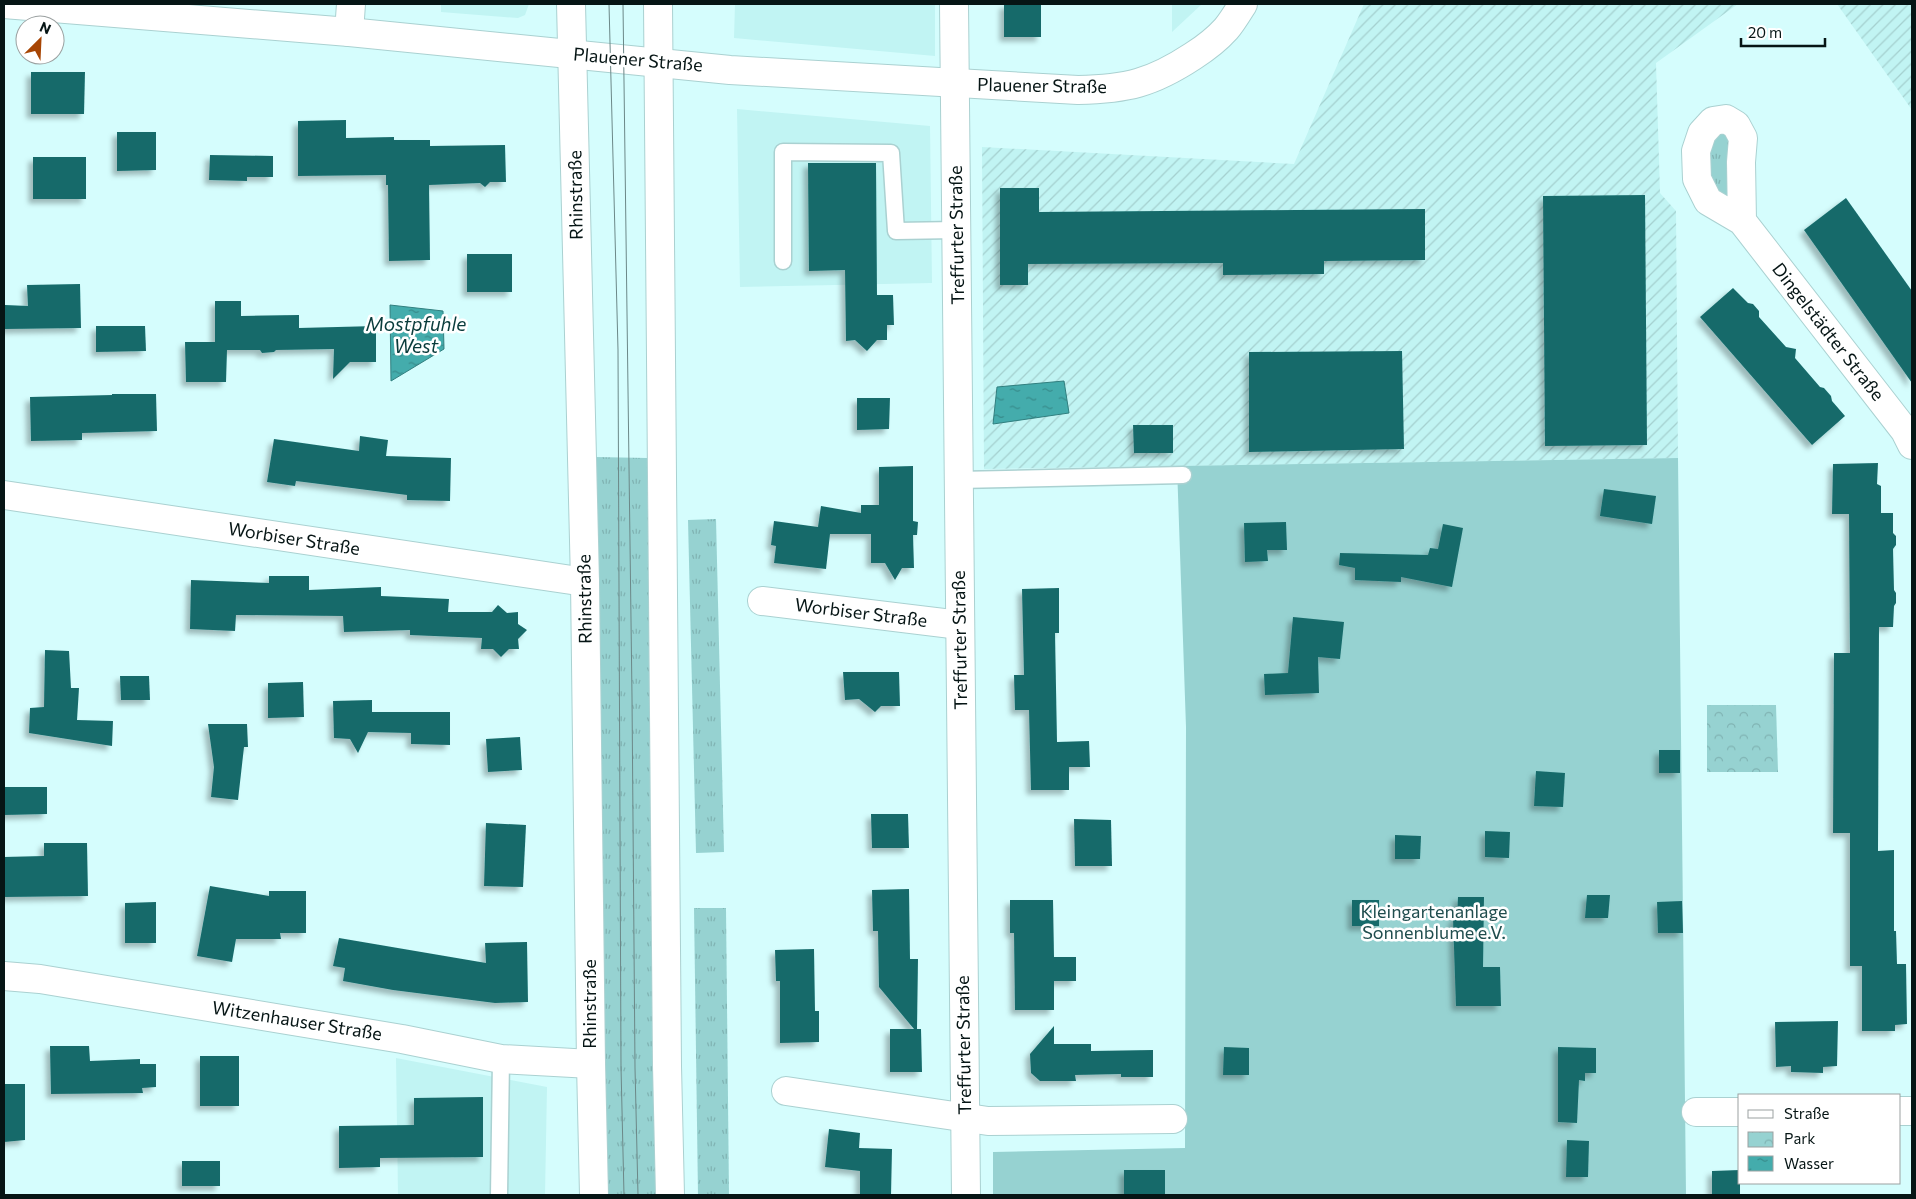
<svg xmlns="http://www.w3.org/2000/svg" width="1916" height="1199" viewBox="0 0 1916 1199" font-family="Commissioner,sans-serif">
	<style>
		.built { fill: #c1f4f3 }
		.industrial { fill: url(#industrial-furrows) }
		.grass { fill: url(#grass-tufts) }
		.park { fill: url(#park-crowns) }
		.garden { fill: #96d2d1 }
		.water { fill: url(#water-ripples); stroke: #317f7f }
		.building { fill: #156b6b; filter: url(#shadow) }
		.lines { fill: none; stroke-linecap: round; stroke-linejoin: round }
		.service-casing { stroke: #aad1d1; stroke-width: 19 }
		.minor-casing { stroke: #aad1d1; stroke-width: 30 }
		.tertiary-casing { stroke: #aad1d1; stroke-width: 30 }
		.secondary-casing { stroke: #aad1d1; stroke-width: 30 }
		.service { stroke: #fff; stroke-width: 16 }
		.minor { stroke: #fff; stroke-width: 28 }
		.tertiary { stroke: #fff; stroke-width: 28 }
		.secondary { stroke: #fff; stroke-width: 28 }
		.tram { stroke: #6c8888; stroke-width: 1 }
		.labels { text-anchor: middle; stroke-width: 5; stroke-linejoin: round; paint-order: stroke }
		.street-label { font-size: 18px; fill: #061515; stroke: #fff }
		.park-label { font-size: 18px; fill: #204d4e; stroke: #fff }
		.water-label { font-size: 19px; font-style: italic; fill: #093b3b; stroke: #fff }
	</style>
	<defs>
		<pattern id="industrial-furrows" width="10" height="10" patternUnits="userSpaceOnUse" patternTransform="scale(1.25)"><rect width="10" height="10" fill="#c1f4f3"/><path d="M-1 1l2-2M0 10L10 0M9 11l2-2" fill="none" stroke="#a4d0cf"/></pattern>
		<pattern id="grass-tufts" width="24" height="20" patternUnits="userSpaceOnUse" patternTransform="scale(1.25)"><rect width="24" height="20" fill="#96d2d1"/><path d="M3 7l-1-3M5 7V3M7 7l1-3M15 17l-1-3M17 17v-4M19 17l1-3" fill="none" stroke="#80b3b3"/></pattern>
		<pattern id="park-crowns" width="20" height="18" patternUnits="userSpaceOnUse" patternTransform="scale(1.25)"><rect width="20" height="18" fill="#96d2d1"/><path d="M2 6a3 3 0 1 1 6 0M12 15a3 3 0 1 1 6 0" fill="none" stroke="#80b3b3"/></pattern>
		<pattern id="water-ripples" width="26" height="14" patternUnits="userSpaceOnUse" patternTransform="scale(1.25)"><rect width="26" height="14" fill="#44acac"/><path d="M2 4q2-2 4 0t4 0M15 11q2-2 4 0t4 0" fill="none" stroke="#378b8b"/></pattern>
		<filter id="shadow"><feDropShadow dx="-4.5" dy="4.5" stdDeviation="2.5" flood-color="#0004"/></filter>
	</defs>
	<rect width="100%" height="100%" fill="#d5fdfd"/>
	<!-- built -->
	<g class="built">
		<polygon points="441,4 529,4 525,15 518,18 441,12"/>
		<polygon points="735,4 935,4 935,56 734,38"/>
		<polygon points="1172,4 1202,4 1172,32"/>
		<polygon points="737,109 930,126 932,283 740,287"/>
		<polygon points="396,1058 547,1087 545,1195 398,1195"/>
	</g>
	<!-- industrial -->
	<g class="industrial">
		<polygon points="1364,4 1738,4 1656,63 1660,193 1676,211 1678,458 984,469 982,147 1294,164"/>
		<polygon points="1837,4 1912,4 1912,110"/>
	</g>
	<!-- grass -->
	<g class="grass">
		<path d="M1721,133L1731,137L1728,195L1722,197C1717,191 1708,182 1707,174C1703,161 1712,142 1721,133Z"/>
		<polygon points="595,457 647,458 651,677 656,1195 607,1195"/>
		<polygon points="716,519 724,852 696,853 688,520"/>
		<polygon points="694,908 726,908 729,1195 698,1195"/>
	</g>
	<!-- park -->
	<polygon class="park" points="1707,705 1776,705 1778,772 1707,772"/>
	<!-- garden -->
	<polygon class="garden" points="1678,458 1686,1195 993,1195 993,1152 1185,1148 1186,727 1177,466"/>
	<!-- water -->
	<g class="water">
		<polygon points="390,305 443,311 444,349 391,381"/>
		<polygon points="1064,381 1069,413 993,424 997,387"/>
	</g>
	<!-- building -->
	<g class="building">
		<rect x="1004" y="4" width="37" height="33"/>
		<polygon points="31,72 85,72 84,114 31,114"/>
		<polygon points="346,120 346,138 394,137 394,140 430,140 430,146 505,145 506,182 490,182 485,187 480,183 429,185 430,260 389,261 388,185 386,185 386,175 298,176 298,121"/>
		<polygon points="117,132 156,132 156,170 117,171"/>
		<polygon points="210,155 273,156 273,177 247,177 247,181 209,180"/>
		<rect x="33" y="157" width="53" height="42"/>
		<polygon points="808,163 876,163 877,295 893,295 894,325 887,325 887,340 877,340 867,351 855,340 846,341 845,270 809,271"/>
		<polygon points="1000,188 1039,188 1039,212 1425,209 1425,260 1324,261 1324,274 1223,275 1223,263 1028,264 1028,285 1000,285"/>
		<polygon points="1645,195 1647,445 1545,446 1543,196"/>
		<polygon points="1846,198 1912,291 1912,383 1804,230"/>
		<rect x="467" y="254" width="45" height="38"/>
		<polygon points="80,284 81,328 5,329 5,305 28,306 27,285"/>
		<polygon points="1733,288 1748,303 1753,304 1759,311 1759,317 1786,347 1796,349 1795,358 1820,387 1824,388 1831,396 1832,401 1845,416 1812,445 1700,317"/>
		<polygon points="215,301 241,301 241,316 299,315 299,328 376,326 376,362 350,362 333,379 334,349 276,350 274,352 262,353 260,350 227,350 226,382 186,382 185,342 215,342"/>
		<polygon points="96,326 145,326 146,351 96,352"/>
		<polygon points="1402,351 1404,449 1249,452 1249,352"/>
		<polygon points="112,394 156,394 157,431 82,433 82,440 31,441 30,397 112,395"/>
		<polygon points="857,398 890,398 889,429 857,430"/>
		<polygon points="1133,425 1173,425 1173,453 1134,453"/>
		<polygon points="360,436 388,440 386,456 451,458 450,501 407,500 407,495 296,481 295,486 267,482 274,439 359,451"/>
		<polygon points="1878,463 1877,484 1881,486 1881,513 1893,513 1893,533 1896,536 1896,545 1893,549 1894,590 1896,593 1896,603 1894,606 1893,627 1879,627 1878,851 1894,850 1894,931 1896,931 1897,964 1906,964 1907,1024 1895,1025 1895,1031 1862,1031 1862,966 1850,966 1850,833 1833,833 1834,653 1850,653 1849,514 1832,514 1833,464"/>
		<polygon points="913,466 913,521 918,522 917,535 913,535 914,568 902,568 895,580 885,563 871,563 871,534 830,534 826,569 774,563 776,546 771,545 774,521 818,527 821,506 861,513 861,505 879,505 879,467"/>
		<polygon points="1604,489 1656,496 1652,524 1600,516"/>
		<polygon points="1286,522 1287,550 1267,550 1268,561 1245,562 1244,523"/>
		<polygon points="1443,524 1463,528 1452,587 1401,577 1401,582 1355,580 1355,568 1339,565 1340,553 1428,555 1430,548 1438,549"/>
		<polygon points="269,576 309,576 309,590 381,587 381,596 449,599 448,612 492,612 498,605 507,613 518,612 518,624 527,630 518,639 519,649 509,649 501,657 493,649 481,649 482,638 410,635 410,630 344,632 343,616 236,615 235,631 190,629 191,580 269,583"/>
		<polygon points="1059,588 1059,633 1055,633 1057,742 1089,741 1090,767 1069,767 1069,790 1031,790 1029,710 1015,710 1014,675 1024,675 1022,589"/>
		<polygon points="1293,617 1344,622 1340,659 1318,657 1319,693 1265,695 1264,674 1288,673"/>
		<polygon points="45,650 69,651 71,688 79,688 77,720 113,721 112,746 29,733 30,708 44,707"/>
		<polygon points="843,672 899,672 900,706 881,706 875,712 859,699 845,700"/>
		<polygon points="120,676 149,676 150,700 121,700"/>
		<polygon points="303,682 304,717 268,718 268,683"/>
		<polygon points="372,700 372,712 450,712 450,745 411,744 411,733 368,732 358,753 350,739 334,738 333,701"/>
		<polygon points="208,724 247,724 248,747 244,747 238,800 211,797 214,767"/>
		<polygon points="520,737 522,770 488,772 486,739"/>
		<rect x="1659" y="750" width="21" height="23"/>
		<polygon points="1536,771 1565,773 1563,807 1534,806"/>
		<polygon points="4,787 47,787 47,814 4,815"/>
		<polygon points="871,814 908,814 909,848 872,848"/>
		<polygon points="1074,819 1111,820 1112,866 1075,866"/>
		<polygon points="486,823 526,825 523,887 484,886"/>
		<polygon points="1485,831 1510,832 1509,858 1485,857"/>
		<polygon points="1395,835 1421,836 1420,859 1395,859"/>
		<polygon points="44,843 87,843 88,896 4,897 4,857 44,856"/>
		<polygon points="210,886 269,896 269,891 306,891 306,933 280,933 281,939 236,939 232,962 197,956"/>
		<polygon points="909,889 910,959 918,959 917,1029 921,1029 922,1072 890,1072 890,1029 914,1029 879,987 878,931 873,931 872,890"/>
		<polygon points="1587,895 1610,895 1608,918 1585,918"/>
		<polygon points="1458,897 1484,897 1483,967 1500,967 1501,1006 1456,1006 1453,918 1457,918"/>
		<polygon points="1010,900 1053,900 1054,957 1076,957 1076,981 1054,981 1054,1010 1015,1010 1014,933 1010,933"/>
		<rect x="1352" y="900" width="27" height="26"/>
		<polygon points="1682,901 1683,933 1658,933 1657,902"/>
		<polygon points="156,902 156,943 125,943 125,903"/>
		<polygon points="339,938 486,963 485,943 527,942 528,1002 495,1003 393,990 343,981 345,968 333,966"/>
		<polygon points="814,949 815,1011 819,1011 819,1042 780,1043 780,981 776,981 775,950"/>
		<polygon points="1838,1021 1837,1066 1823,1067 1823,1073 1791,1072 1791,1066 1776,1067 1775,1022"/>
		<polygon points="1054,1026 1054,1044 1091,1044 1091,1051 1153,1050 1153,1077 1121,1077 1121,1074 1075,1075 1076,1081 1040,1081 1031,1073 1030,1054"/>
		<polygon points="50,1046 89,1046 90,1061 140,1059 140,1064 156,1064 156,1087 142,1088 143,1093 51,1094"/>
		<polygon points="1224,1047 1249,1048 1249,1075 1223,1075"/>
		<polygon points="1558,1047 1596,1048 1596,1073 1585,1073 1585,1081 1579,1080 1577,1123 1558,1122"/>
		<rect x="200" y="1056" width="39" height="50"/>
		<polygon points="4,1084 25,1084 25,1140 4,1142"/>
		<polygon points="483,1097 483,1157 380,1158 380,1167 339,1168 339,1126 414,1125 414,1098"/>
		<polygon points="829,1129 860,1133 859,1148 892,1149 891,1195 860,1195 860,1171 825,1167"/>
		<polygon points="1567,1140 1589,1141 1588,1177 1566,1177"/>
		<rect x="182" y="1161" width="38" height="25"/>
		<rect x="1124" y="1170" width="41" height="25"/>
		<polygon points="1740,1170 1740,1195 1712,1195 1712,1171"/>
	</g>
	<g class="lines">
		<!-- service casing -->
		<g class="service-casing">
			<g id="service">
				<polyline points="783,261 783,152 891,153 896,231 956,230"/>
				<polyline points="958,480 1183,475"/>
				<polyline points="499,1195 501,1059"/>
			</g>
		</g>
		<!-- minor casing -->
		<g class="minor-casing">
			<g id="minor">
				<polyline points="954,4 966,1195"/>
				<polyline points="349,32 351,4"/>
				<polyline points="1742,221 1741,162 1743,138 1736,125 1726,119 1713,121 1702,133 1696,151 1697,179 1708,201 1742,221 1905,431 1912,445"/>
				<polyline points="4,495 585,582"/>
				<polyline points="762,601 960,625"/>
				<polyline points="4,976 40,979 402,1039 501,1059 591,1064"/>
				<polyline points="786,1091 988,1121 1173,1119"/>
				<polyline points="1900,1111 1912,1111"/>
				<polyline points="1696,1112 1740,1112"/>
			</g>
		</g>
		<!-- tertiary casing -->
		<g class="tertiary-casing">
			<path id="tertiary" d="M4,4L349,32L730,70L1078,90C1127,89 1152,83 1193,56C1204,49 1217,39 1226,29C1232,22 1238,12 1243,4"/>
		</g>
		<!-- secondary casing -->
		<g class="secondary-casing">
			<g id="secondary">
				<polyline points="571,4 585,582 591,1064 594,1195"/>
				<polyline points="658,4 667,1066 670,1195"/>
			</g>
		</g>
		<!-- service -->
		<use href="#service" class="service"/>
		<!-- minor -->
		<use href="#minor" class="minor"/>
		<!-- tertiary -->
		<use href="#tertiary" class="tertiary"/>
		<!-- secondary -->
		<use href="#secondary" class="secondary"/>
		<!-- tram -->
		<g class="tram">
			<polyline points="609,4 618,350 621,1067 624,1195"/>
			<polyline points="623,4 632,697 635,1068 638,1195"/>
		</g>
	</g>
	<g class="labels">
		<!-- street labels -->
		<g class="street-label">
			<text transform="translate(638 60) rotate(5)" y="6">Plauener Straße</text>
			<text transform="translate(1042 86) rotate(1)" y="6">Plauener Straße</text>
			<text transform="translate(576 195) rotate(-91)" y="6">Rhinstraße</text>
			<text transform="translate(957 235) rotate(-91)" y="6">Treffurter Straße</text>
			<text transform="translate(1828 332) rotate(52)" y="6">Dingelstädter Straße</text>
			<text transform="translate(294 539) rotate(9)" y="6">Worbiser Straße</text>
			<text transform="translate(585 599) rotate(-91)" y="6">Rhinstraße</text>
			<text transform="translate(861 613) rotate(7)" y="6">Worbiser Straße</text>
			<text transform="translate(960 640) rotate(-91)" y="6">Treffurter Straße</text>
			<text transform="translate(590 1004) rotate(-90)" y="6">Rhinstraße</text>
			<text transform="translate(297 1021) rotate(9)" y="6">Witzenhauser Straße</text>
			<text transform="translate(964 1045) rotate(-91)" y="6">Treffurter Straße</text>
		</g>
		<!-- park labels -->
		<g class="park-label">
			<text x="1434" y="918">Kleingartenanlage<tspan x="1434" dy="21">Sonnenblume e.V.</tspan></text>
		</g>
		<!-- water labels -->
		<g class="water-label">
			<text x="416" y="331">Mostpfuhle<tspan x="416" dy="22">West</tspan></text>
		</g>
	</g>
	<!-- border -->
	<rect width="1916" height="1199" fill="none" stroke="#061515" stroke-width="10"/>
	<!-- legend -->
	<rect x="1738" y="1094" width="162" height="90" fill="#ffffff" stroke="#9ba1a1"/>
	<rect x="1748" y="1110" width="25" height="8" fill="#ffffff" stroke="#9ba1a1"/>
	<text x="1784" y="1119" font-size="15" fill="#061515">Straße</text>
	<rect x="1748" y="1132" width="25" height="15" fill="url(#park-crowns)" stroke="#9ba1a1"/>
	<text x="1784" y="1144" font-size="15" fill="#061515">Park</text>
	<rect x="1748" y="1156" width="25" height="15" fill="url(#water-ripples)" stroke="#9ba1a1"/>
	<text x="1784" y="1169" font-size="15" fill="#061515">Wasser</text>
	<!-- north arrow -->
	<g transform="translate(40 40) rotate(24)"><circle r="24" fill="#ffffff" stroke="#9ba1a1"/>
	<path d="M0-4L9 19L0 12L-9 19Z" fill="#a74504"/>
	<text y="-8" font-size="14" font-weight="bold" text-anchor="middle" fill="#061515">N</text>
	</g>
	<!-- scale -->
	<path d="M1741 38v8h84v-8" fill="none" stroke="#061515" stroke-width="2.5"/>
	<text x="1748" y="38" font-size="15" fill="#061515" stroke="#ffffff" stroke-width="4" paint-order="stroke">20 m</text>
</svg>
